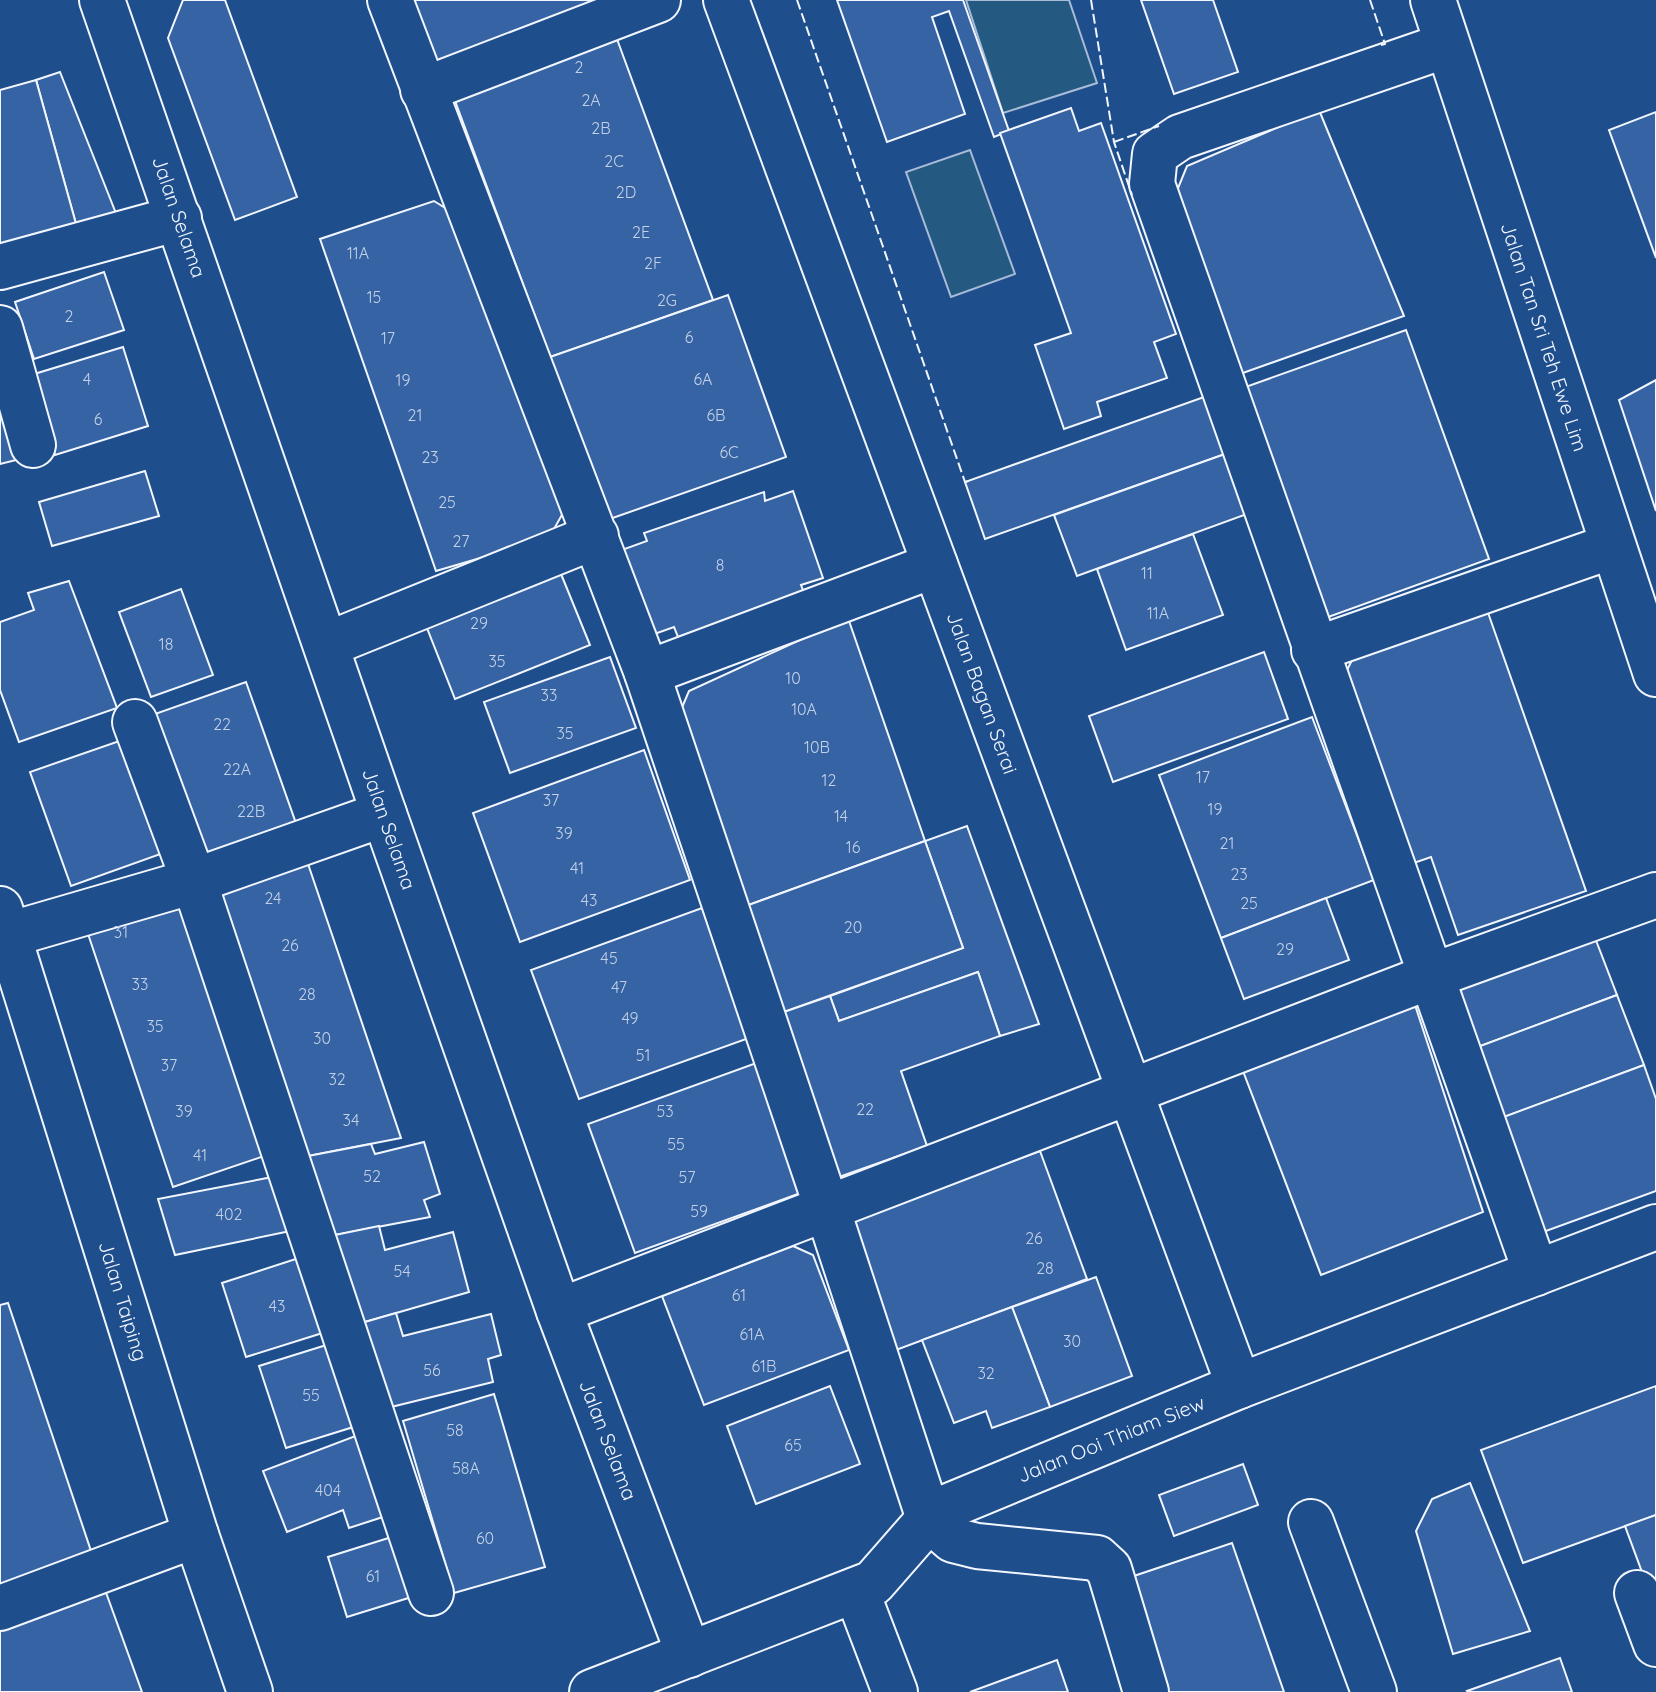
<svg xmlns="http://www.w3.org/2000/svg" width="1656" height="1692" viewBox="0 0 1656 1692" font-family="Quicksand,sans-serif">
	<style>
		.green { fill: #245a82; stroke: #a8bbd7; stroke-width: 2 }
		.building { fill: #3563a3; stroke: #f2f6ff; stroke-width: 2 }
		.lines { fill: none; stroke-linecap: round; stroke-linejoin: round }
		.minor-casing { stroke: #f2f6ff; stroke-width: 48 }
		.major-casing { stroke: #f2f6ff; stroke-width: 48 }
		.minor { stroke: #1f4e8c; stroke-width: 44 }
		.major { stroke: #1f4e8c; stroke-width: 44 }
		.fence { stroke: #f2f6ff; stroke-width: 2; stroke-dasharray: 10 4; stroke-linecap: butt }
		.labels { text-anchor: middle; stroke-width: 6; stroke-linejoin: round; paint-order: stroke }
		.number-label { font-size: 16px; fill: #c3d1e8 }
		.street-label { font-size: 20px; fill: #f2f6ff; stroke: #1f4e8c }
	</style>
	<rect width="100%" height="100%" fill="#1f4e8c"/>
	<!-- green -->
	<g class="green">
		<polygon points="966,0 1069,0 1097,83 1003,113"/>
		<polygon points="970,150 1015,274 951,297 906,172"/>
	</g>
	<!-- building -->
	<g class="building">
		<polygon points="183,0 225,0 297,197 235,220 168,38"/>
		<polygon points="410,0 610,0 433,66"/>
		<polygon points="837,0 963,0 1009,131 994,137 949,11 932,17 965,114 887,142"/>
		<polygon points="1141,0 1213,0 1238,72 1174,94"/>
		<polygon points="614,31 713,300 550,357 451,90"/>
		<polygon points="60,72 119,221 78,231 36,80"/>
		<polygon points="36,80 78,231 0,252 0,90"/>
		<polygon points="1071,108 1079,131 1101,123 1176,334 1154,342 1167,378 1097,402 1101,416 1064,429 1035,345 1071,333 1000,133"/>
		<polygon points="1319,110 1404,316 1240,374 1176,193 1187,166"/>
		<polygon points="1656,112 1656,258 1609,130"/>
		<polygon points="434,201 450,211 563,513 549,538 436,571 320,239"/>
		<polygon points="104,272 124,330 34,359 15,302"/>
		<polygon points="728,295 786,457 607,520 550,357"/>
		<polygon points="1406,330 1489,559 1320,620 1237,390"/>
		<polygon points="123,347 148,426 55,455 31,375"/>
		<polygon points="0,378 24,458 0,464"/>
		<polygon points="1656,380 1656,511 1619,400"/>
		<polygon points="1204,397 1225,454 985,539 965,482"/>
		<polygon points="1225,454 1247,514 1077,576 1054,515"/>
		<polygon points="145,471 159,516 52,546 39,502"/>
		<polygon points="793,491 823,578 801,585 804,593 678,637 674,627 646,637 616,552 647,541 644,533 764,492 765,501"/>
		<polygon points="1193,534 1223,615 1126,650 1097,569"/>
		<polygon points="559,569 590,645 455,699 425,623"/>
		<polygon points="69,581 117,708 19,742 0,690 0,622 34,610 28,593"/>
		<polygon points="181,589 213,675 151,697 119,612"/>
		<polygon points="1486,607 1586,891 1458,935 1431,857 1408,865 1343,678 1356,652"/>
		<polygon points="848,618 925,841 743,907 680,712 689,691"/>
		<polygon points="1264,652 1288,719 1113,782 1089,716"/>
		<polygon points="610,657 636,728 510,773 484,702"/>
		<polygon points="246,682 298,829 216,858 200,850 152,715"/>
		<polygon points="1312,717 1374,880 1221,938 1159,775"/>
		<polygon points="128,738 169,851 71,886 30,772"/>
		<polygon points="644,750 690,880 520,942 473,813"/>
		<polygon points="967,826 1039,1024 1000,1036 978,972 839,1021 830,996 963,948 925,841"/>
		<polygon points="925,841 963,948 781,1013 743,907"/>
		<polygon points="305,855 401,1138 303,1157 218,908 226,884"/>
		<polygon points="1326,898 1349,960 1244,999 1221,938"/>
		<polygon points="160,900 192,907 276,1152 173,1187 85,925"/>
		<polygon points="702,908 749,1038 579,1099 531,970"/>
		<polygon points="1592,930 1617,995 1467,1051 1449,1001 1465,979"/>
		<polygon points="978,972 1000,1036 901,1071 927,1146 839,1177 781,1013 830,996 839,1021"/>
		<polygon points="1617,995 1644,1065 1493,1121 1467,1051"/>
		<polygon points="1415,1005 1483,1212 1321,1275 1243,1071"/>
		<polygon points="759,1062 806,1191 635,1253 588,1124"/>
		<polygon points="1644,1065 1656,1099 1656,1191 1535,1235 1493,1121"/>
		<polygon points="424,1142 440,1194 424,1200 430,1217 330,1236 303,1157 371,1144 375,1154"/>
		<polygon points="1040,1151 1087,1279 896,1350 849,1222"/>
		<polygon points="283,1175 300,1229 175,1255 158,1199"/>
		<polygon points="379,1226 385,1250 453,1232 469,1292 358,1324 330,1236"/>
		<polygon points="793,1246 813,1255 849,1350 704,1405 662,1296"/>
		<polygon points="308,1255 332,1330 246,1357 222,1283"/>
		<polygon points="1096,1277 1132,1376 1050,1407 1012,1307"/>
		<polygon points="8,1303 92,1554 0,1588 0,1305"/>
		<polygon points="1012,1307 1050,1407 992,1428 986,1411 954,1423 922,1340"/>
		<polygon points="396,1313 403,1336 491,1314 501,1355 488,1359 493,1382 387,1408 358,1324"/>
		<polygon points="336,1342 363,1424 286,1448 259,1366"/>
		<polygon points="830,1386 860,1464 756,1504 727,1426"/>
		<polygon points="1656,1386 1656,1515 1523,1563 1481,1450"/>
		<polygon points="494,1394 545,1567 454,1593 403,1421"/>
		<polygon points="366,1432 392,1514 349,1528 343,1510 287,1532 263,1471"/>
		<polygon points="1243,1464 1258,1505 1174,1536 1159,1495"/>
		<polygon points="1470,1483 1530,1631 1453,1654 1416,1531 1432,1499"/>
		<polygon points="1656,1515 1656,1610 1625,1526"/>
		<polygon points="398,1535 418,1595 347,1617 328,1557"/>
		<polygon points="1232,1543 1284,1692 1167,1692 1128,1578"/>
		<polygon points="104,1587 142,1692 0,1692 0,1625"/>
		<polygon points="1560,1658 1572,1692 1468,1692 1467,1691"/>
		<polygon points="1057,1660 1068,1692 970,1692"/>
	</g>
	<g class="lines">
		<!-- minor casing -->
		<g class="minor-casing">
			<g id="minor">
				<polyline points="102,0 384,814 559,1311 689,1655"/>
				<polyline points="390,0 647,673 827,1208 929,1519 953,1540 977,1546 1097,1558 1109,1569 1146,1692"/>
				<polyline points="726,0 1239,1386"/>
				<polyline points="1447,45 1180,137 1155,154 1152,184 1536,1273"/>
				<polyline points="423,90 658,0"/>
				<polyline points="0,267 179,218"/>
				<polyline points="0,328 33,445"/>
				<polyline points="326,645 596,536"/>
				<polyline points="1314,650 1612,546"/>
				<polyline points="647,673 935,565"/>
				<polyline points="135,722 194,881 431,1593"/>
				<polyline points="0,909 196,1535 250,1692"/>
				<polyline points="8,935 194,881 384,814"/>
				<polyline points="559,1311 1429,977 1656,895"/>
				<polyline points="1311,1522 1374,1692"/>
				<polyline points="856,1590 895,1692"/>
				<polyline points="1637,1593 1656,1644"/>
				<polyline points="0,1608 196,1535"/>
				<polyline points="592,1692 873,1583 929,1519 949,1506 1239,1386 1656,1227"/>
			</g>
		</g>
		<!-- major casing -->
		<g class="major-casing">
			<polyline id="major" points="1433,0 1656,674"/>
		</g>
		<!-- minor -->
		<use href="#minor" class="minor"/>
		<!-- major -->
		<use href="#major" class="major"/>
		<!-- fence -->
		<g class="fence">
			<polyline points="797,0 965,482 969,481"/>
			<polyline points="1091,0 1114,142 1132,195"/>
			<polyline points="1370,0 1385,44 1381,45"/>
			<polyline points="1114,142 1159,126"/>
		</g>
	</g>
	<g class="labels">
		<!-- number labels -->
		<g class="number-label">
			<text x="579" y="73">2</text>
			<text x="591" y="106">2A</text>
			<text x="601" y="134">2B</text>
			<text x="614" y="167">2C</text>
			<text x="626" y="198">2D</text>
			<text x="641" y="238">2E</text>
			<text x="358" y="259">11A</text>
			<text x="653" y="269">2F</text>
			<text x="374" y="303">15</text>
			<text x="667" y="306">2G</text>
			<text x="69" y="322">2</text>
			<text x="689" y="343">6</text>
			<text x="388" y="344">17</text>
			<text x="87" y="385">4</text>
			<text x="703" y="385">6A</text>
			<text x="403" y="386">19</text>
			<text x="415" y="421">21</text>
			<text x="716" y="421">6B</text>
			<text x="98" y="425">6</text>
			<text x="729" y="458">6C</text>
			<text x="430" y="463">23</text>
			<text x="447" y="508">25</text>
			<text x="461" y="547">27</text>
			<text x="720" y="571">8</text>
			<text x="1147" y="579">11</text>
			<text x="1158" y="619">11A</text>
			<text x="479" y="629">29</text>
			<text x="166" y="650">18</text>
			<text x="497" y="667">35</text>
			<text x="793" y="684">10</text>
			<text x="549" y="701">33</text>
			<text x="804" y="715">10A</text>
			<text x="222" y="730">22</text>
			<text x="565" y="739">35</text>
			<text x="817" y="753">10B</text>
			<text x="237" y="775">22A</text>
			<text x="1203" y="783">17</text>
			<text x="829" y="786">12</text>
			<text x="551" y="806">37</text>
			<text x="1215" y="815">19</text>
			<text x="251" y="817">22B</text>
			<text x="841" y="822">14</text>
			<text x="564" y="839">39</text>
			<text x="1227" y="849">21</text>
			<text x="853" y="853">16</text>
			<text x="577" y="874">41</text>
			<text x="1239" y="880">23</text>
			<text x="273" y="904">24</text>
			<text x="589" y="906">43</text>
			<text x="1249" y="909">25</text>
			<text x="853" y="933">20</text>
			<text x="121" y="938">31</text>
			<text x="290" y="951">26</text>
			<text x="1285" y="955">29</text>
			<text x="609" y="964">45</text>
			<text x="140" y="990">33</text>
			<text x="619" y="993">47</text>
			<text x="307" y="1000">28</text>
			<text x="630" y="1024">49</text>
			<text x="155" y="1032">35</text>
			<text x="322" y="1044">30</text>
			<text x="643" y="1061">51</text>
			<text x="169" y="1071">37</text>
			<text x="337" y="1085">32</text>
			<text x="865" y="1115">22</text>
			<text x="184" y="1117">39</text>
			<text x="665" y="1117">53</text>
			<text x="351" y="1126">34</text>
			<text x="676" y="1150">55</text>
			<text x="200" y="1161">41</text>
			<text x="372" y="1182">52</text>
			<text x="687" y="1183">57</text>
			<text x="699" y="1217">59</text>
			<text x="229" y="1220">402</text>
			<text x="1034" y="1244">26</text>
			<text x="1045" y="1274">28</text>
			<text x="402" y="1277">54</text>
			<text x="739" y="1301">61</text>
			<text x="277" y="1312">43</text>
			<text x="752" y="1340">61A</text>
			<text x="1072" y="1347">30</text>
			<text x="764" y="1372">61B</text>
			<text x="432" y="1376">56</text>
			<text x="986" y="1379">32</text>
			<text x="311" y="1401">55</text>
			<text x="455" y="1436">58</text>
			<text x="793" y="1451">65</text>
			<text x="466" y="1474">58A</text>
			<text x="328" y="1496">404</text>
			<text x="485" y="1544">60</text>
			<text x="373" y="1582">61</text>
		</g>
		<!-- street labels -->
		<g class="street-label">
			<text transform="translate(179 217) rotate(71)" y="7">Jalan Selama</text>
			<text transform="translate(1544 337) rotate(72)" y="7">Jalan Tan Sri Teh Ewe Lim</text>
			<text transform="translate(982 693) rotate(70)" y="7">Jalan Bagan Serai</text>
			<text transform="translate(389 829) rotate(71)" y="7">Jalan Selama</text>
			<text transform="translate(123 1301) rotate(73)" y="7">Jalan Taiping</text>
			<text transform="translate(1111 1439) rotate(-22)" y="7">Jalan Ooi Thiam Siew</text>
			<text transform="translate(608 1440) rotate(69)" y="7">Jalan Selama</text>
		</g>
	</g>
</svg>
